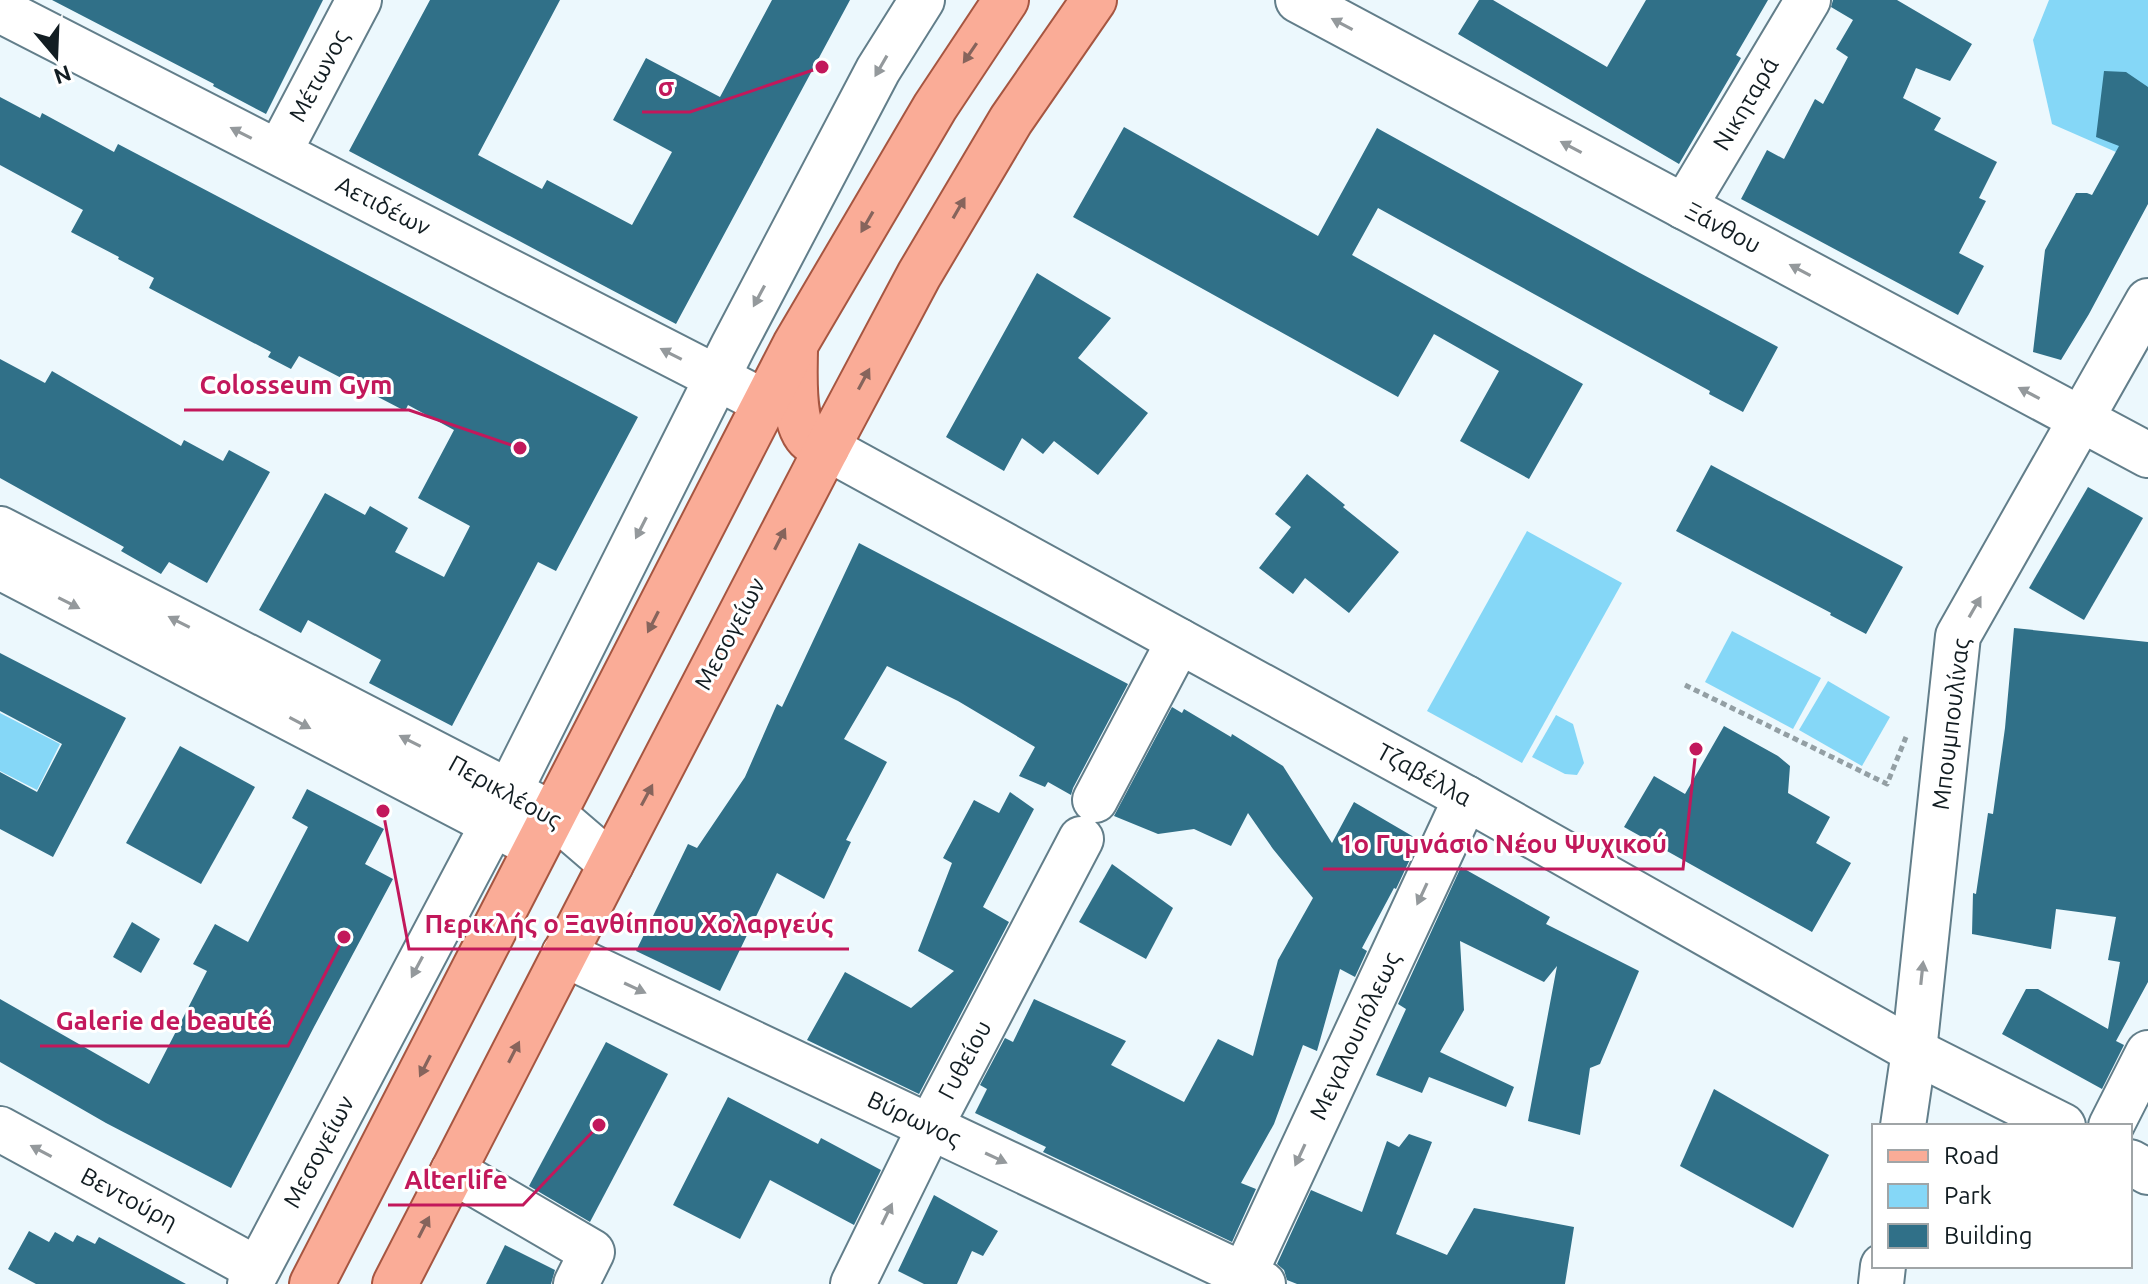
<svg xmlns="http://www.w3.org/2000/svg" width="2148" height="1284" viewBox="0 0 2148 1284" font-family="Ubuntu,sans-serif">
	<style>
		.green { fill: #85d7f7 }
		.building { fill: #307088 }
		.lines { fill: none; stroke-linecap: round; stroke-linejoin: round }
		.minor-casing { stroke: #627e8a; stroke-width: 48 }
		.major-casing { stroke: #a65641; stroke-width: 48 }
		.path { stroke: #939fa4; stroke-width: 5; stroke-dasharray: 6 4; stroke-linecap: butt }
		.minor { stroke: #fff; stroke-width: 44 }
		.major { stroke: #faac97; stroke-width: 44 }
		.oneway { fill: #94999c }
		.oneway2 { fill: #86645c }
		.labels { text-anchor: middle; stroke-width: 6; stroke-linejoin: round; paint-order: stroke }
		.street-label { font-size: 24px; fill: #121d22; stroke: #fff }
		.leader { fill: none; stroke: #c2185b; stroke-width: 3 }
		.callout-dot { fill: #c2185b; stroke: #fff; stroke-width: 3 }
		.callout-label { font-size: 26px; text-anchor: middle; font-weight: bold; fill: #c2185b; stroke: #fff; stroke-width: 6; stroke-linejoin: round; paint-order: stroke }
	</style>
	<rect width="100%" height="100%" fill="#ecf8fd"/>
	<!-- green -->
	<g class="green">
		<polygon points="2049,0 2148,0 2148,166 2052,124 2033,40"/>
		<polygon points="1527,531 1622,583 1522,763 1427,711"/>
		<polygon points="1732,631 1821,678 1793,729 1705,682"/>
		<polygon points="1828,681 1890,717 1862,766 1799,730"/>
		<polygon points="0,713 60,744 37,790 0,771"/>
		<polygon points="1556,715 1573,724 1584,763 1577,775 1565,774 1532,757"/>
	</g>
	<!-- building -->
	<g class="building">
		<polygon points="52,0 323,0 266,114 213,86 214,84"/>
		<polygon points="430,0 560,0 478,155 542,189 547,180 632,225 672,152 613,120 646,58 720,97 772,0 850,0 676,324 349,151"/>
		<polygon points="1479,0 1493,0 1607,67 1646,0 1768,0 1736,55 1741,58 1679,164 1458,34"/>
		<polygon points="1833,0 1897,0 1972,44 1950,81 1916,68 1903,98 1941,118 1934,130 1997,162 1979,198 1986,201 1959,253 1984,266 1958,315 1741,199 1767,150 1784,159 1815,99 1823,104 1848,57 1836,49 1853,20 1831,7"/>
		<polygon points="2104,71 2126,72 2148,87 2148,204 2089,314 2061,360 2033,352 2045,250 2076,193 2087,193 2092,195 2119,146 2096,137"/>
		<polygon points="0,97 40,118 42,113 114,152 118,144 638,417 556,571 538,562 452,726 369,683 381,660 308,620 301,633 259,610 325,493 365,515 370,506 408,528 395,552 444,577 470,526 418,498 454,430 408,405 405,411 299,356 291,369 268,357 271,352 149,288 154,278 118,259 119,257 71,232 83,210 0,165"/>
		<polygon points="1124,127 1318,236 1377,128 1638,272 1778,347 1743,412 1709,394 1710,391 1378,208 1352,255 1583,384 1529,479 1460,441 1499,371 1434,334 1398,397 1073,217"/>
		<polygon points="1037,273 1111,318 1078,358 1148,413 1098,475 1054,441 1043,454 1022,438 1004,471 946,437"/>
		<polygon points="0,359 45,383 52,371 181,446 184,440 223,461 229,450 270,472 207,583 169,562 161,574 121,551 124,547 0,478"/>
		<polygon points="1711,465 1903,567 1866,634 1830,615 1831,613 1676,531"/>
		<polygon points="1307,474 1345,505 1343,507 1399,552 1349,613 1305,578 1293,594 1259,568 1291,527 1275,514"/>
		<polygon points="2088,487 2143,518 2084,620 2029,588"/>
		<polygon points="859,543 1128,684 1073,788 1071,795 1048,782 1045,787 1019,776 1035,747 958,701 887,666 844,739 887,762 846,840 851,842 824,899 777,873 720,991 636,951 688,844 697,848 745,777 777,704 782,707"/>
		<polygon points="2014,628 2148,642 2148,982 2116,1041 2124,1045 2102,1089 2002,1034 2026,989 2038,989 2108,1029 2120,962 2108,960 2116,917 2056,909 2051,949 1972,934 1973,893 1976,894 1988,813 1993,814 2005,728"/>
		<polygon points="0,653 126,718 53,857 0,829 0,772 37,792 62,744 0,711"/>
		<polygon points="1172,707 1182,713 1184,709 1231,737 1232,734 1283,766 1332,843 1354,802 1419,840 1396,889 1394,888 1362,948 1367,951 1355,977 1340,969 1317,1051 1303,1045 1274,1124 1241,1183 1256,1189 1232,1242 1043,1152 1046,1147 975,1113 987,1089 980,1085 1005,1038 1013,1042 1034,999 1126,1041 1111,1065 1184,1102 1218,1039 1253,1056 1278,960 1313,898 1273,849 1248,813 1231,846 1194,829 1158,834 1114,816"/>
		<polygon points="1724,726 1778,756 1790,766 1788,793 1830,817 1816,843 1851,863 1812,932 1624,827 1654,776 1685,794"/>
		<polygon points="180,746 255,787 201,884 126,843"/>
		<polygon points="307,789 384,829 365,864 393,879 314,1027 231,1188 106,1123 0,1062 0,999 149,1084 207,971 193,964 215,924 248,942 308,827 292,818"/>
		<polygon points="1010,792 1034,809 983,907 1009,922 919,1094 807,1040 845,972 911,1008 954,971 918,951 952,863 943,858 974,800 999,813"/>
		<polygon points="1112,864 1173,908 1146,959 1079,922"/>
		<polygon points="1461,867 1550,917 1546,924 1639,971 1600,1064 1590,1068 1580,1135 1528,1121 1557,966 1544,982 1460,941 1464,1010 1440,1052 1514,1087 1506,1107 1429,1077 1422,1093 1376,1075 1406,1009 1398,1004"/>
		<polygon points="132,922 160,939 141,973 113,957"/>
		<polygon points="606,1042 668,1074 590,1222 529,1186"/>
		<polygon points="1714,1089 1829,1155 1793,1228 1680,1166"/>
		<polygon points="728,1097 818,1144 821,1138 881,1170 854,1225 770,1180 740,1239 673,1205"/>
		<polygon points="1409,1134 1432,1142 1396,1234 1447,1255 1474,1208 1574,1227 1565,1284 1297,1284 1287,1280 1284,1270 1277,1264 1311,1190 1362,1212 1387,1141 1399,1147"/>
		<polygon points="934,1195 998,1231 983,1256 972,1251 957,1284 924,1284 898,1271"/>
		<polygon points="29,1231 49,1242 55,1232 73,1242 77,1235 95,1244 99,1237 186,1284 36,1284 8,1269"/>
		<polygon points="505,1245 555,1270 551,1284 486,1284"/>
	</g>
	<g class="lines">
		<!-- minor casing -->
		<g class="minor-casing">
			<g id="minor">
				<polyline points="1298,0 2148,455"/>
				<polyline points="0,10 766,403"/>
				<polyline points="279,152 359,0"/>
				<polyline points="1684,207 1808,0"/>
				<polyline points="827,448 1466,798 1914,1051 2063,1126"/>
				<polyline points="0,529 554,815 611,864"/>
				<polyline points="0,567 520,838"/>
				<polyline points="1095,800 1179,641"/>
				<polyline points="564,954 1263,1284"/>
				<polyline points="1903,1126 1914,1051 1958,636 2148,301"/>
				<polyline points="2111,1126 2148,1053"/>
				<polyline points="0,1129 257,1269"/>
				<polyline points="2130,1162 2148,1172"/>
				<polyline points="453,1171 592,1252 576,1284"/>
				<polyline points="1244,1275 1466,798"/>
				<polyline points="250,1284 493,824 733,346 878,70 922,0"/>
				<polyline points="853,1284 930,1127 1081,839"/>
				<polyline points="1881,1284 1883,1266"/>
			</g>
		</g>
		<!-- major casing -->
		<g class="major-casing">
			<g id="major">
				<path d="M795,348C795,370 791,425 810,440C814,444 822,446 827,448"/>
				<polyline points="312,1284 795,345 935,107 1006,0"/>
				<polyline points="395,1284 611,864 827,448 919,275 1011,120 1094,0"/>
			</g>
		</g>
		<!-- path -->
		<polyline class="path" points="1685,685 1887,784 1906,737"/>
		<!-- minor -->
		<use href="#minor" class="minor"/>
		<!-- major -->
		<use href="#major" class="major"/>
	</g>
	<!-- one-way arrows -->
	<defs><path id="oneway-solid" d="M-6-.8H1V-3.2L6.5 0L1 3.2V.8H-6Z" transform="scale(2)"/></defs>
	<g class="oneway">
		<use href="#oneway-solid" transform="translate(1342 24) rotate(-152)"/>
		<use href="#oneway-solid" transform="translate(881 66) rotate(120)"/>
		<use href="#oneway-solid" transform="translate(241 133) rotate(-153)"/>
		<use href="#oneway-solid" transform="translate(1571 147) rotate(-152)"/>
		<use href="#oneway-solid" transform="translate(1800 270) rotate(-152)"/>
		<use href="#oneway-solid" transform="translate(759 296) rotate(118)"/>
		<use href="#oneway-solid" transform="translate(671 354) rotate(-153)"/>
		<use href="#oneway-solid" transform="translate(2029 393) rotate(-152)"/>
		<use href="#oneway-solid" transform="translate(641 528) rotate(117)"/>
		<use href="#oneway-solid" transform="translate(69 603) rotate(27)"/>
		<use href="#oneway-solid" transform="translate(1975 607) rotate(-60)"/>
		<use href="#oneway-solid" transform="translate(179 622) rotate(-153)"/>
		<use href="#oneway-solid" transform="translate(300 723) rotate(28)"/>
		<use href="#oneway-solid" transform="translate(410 741) rotate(-153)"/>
		<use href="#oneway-solid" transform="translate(1422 894) rotate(115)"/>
		<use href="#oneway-solid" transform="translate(417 967) rotate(118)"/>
		<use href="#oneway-solid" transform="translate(1922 973) rotate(-84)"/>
		<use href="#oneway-solid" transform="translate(635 988) rotate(25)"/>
		<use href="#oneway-solid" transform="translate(41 1151) rotate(-152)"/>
		<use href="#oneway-solid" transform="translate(1300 1155) rotate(115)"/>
		<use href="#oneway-solid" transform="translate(996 1158) rotate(25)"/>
		<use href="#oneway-solid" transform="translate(887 1214) rotate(-64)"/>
	</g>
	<g class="oneway2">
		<use href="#oneway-solid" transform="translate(970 53) rotate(124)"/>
		<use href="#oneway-solid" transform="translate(959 208) rotate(-60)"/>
		<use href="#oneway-solid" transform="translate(867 222) rotate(120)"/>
		<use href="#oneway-solid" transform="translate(864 379) rotate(-62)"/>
		<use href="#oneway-solid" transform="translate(780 539) rotate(-63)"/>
		<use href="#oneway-solid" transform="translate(653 622) rotate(117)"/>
		<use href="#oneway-solid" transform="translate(647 795) rotate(-62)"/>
		<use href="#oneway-solid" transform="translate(514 1052) rotate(-63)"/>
		<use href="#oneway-solid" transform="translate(425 1066) rotate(117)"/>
		<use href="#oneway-solid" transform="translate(424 1227) rotate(-63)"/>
	</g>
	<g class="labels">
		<!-- street labels -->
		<g class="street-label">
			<text transform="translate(319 76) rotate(-62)" y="8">Μέτωνος</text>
			<text transform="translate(1746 104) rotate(-59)" y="8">Νικηταρά</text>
			<text transform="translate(383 206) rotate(27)" y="8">Αετιδέων</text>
			<text transform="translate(1723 228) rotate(28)" y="8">Ξάνθου</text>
			<text transform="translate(730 634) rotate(-62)" y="8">Μεσογείων</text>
			<text transform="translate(1951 724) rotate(-83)" y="8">Μπουμπουλίνας</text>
			<text transform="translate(1424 775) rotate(29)" y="8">Τζαβέλλα</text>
			<text transform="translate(505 792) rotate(29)" y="8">Περικλέους</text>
			<text transform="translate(1355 1036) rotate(-65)" y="8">Μεγαλουπόλεως</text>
			<text transform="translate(965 1060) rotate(-62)" y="8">Γυθείου</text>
			<text transform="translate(914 1119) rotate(25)" y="8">Βύρωνος</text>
			<text transform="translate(319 1152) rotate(-62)" y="8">Μεσογείων</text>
			<text transform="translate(129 1199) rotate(28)" y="8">Βεντούρη</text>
		</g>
	</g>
	<!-- callouts -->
	<path class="leader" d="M822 67L690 112H642M520 448L409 410H184M1696 749L1683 869H1323M383 811L409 949H849M344 937L288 1046H40M599 1125L523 1205H388"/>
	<g class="callout-dot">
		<circle cx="822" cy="67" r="8"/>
		<circle cx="520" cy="448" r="8"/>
		<circle cx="1696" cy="749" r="8"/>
		<circle cx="383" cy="811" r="8"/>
		<circle cx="344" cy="937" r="8"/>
		<circle cx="599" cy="1125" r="8"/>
	</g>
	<g class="callout-label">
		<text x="666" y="96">σ</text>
		<text x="296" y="394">Colosseum Gym</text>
		<text x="1503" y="853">1ο Γυμνάσιο Νέου Ψυχικού</text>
		<text x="629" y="933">Περικλής ο Ξανθίππου Χολαργεύς</text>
		<text x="164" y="1030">Galerie de beauté</text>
		<text x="456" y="1189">Alterlife</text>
	</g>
	<!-- legend -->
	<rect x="1872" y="1124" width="260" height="144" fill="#ffffff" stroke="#a0a5a7" stroke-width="2"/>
	<rect x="1888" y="1150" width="40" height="12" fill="#faac97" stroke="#a0a5a7" stroke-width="2"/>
	<text x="1944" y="1164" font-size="24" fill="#121d22">Road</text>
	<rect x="1888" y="1184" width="40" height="24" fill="#85d7f7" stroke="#a0a5a7" stroke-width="2"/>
	<text x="1944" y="1204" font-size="24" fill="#121d22">Park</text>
	<rect x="1888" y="1224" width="40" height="24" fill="#307088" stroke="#a0a5a7" stroke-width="2"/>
	<text x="1944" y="1244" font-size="24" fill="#121d22">Building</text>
	<!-- north arrow -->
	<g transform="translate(56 56) rotate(161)" stroke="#ffffff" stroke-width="6" paint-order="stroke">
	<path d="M0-6L14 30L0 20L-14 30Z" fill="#121d22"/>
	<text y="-12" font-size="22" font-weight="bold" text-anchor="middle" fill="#121d22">N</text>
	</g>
</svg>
